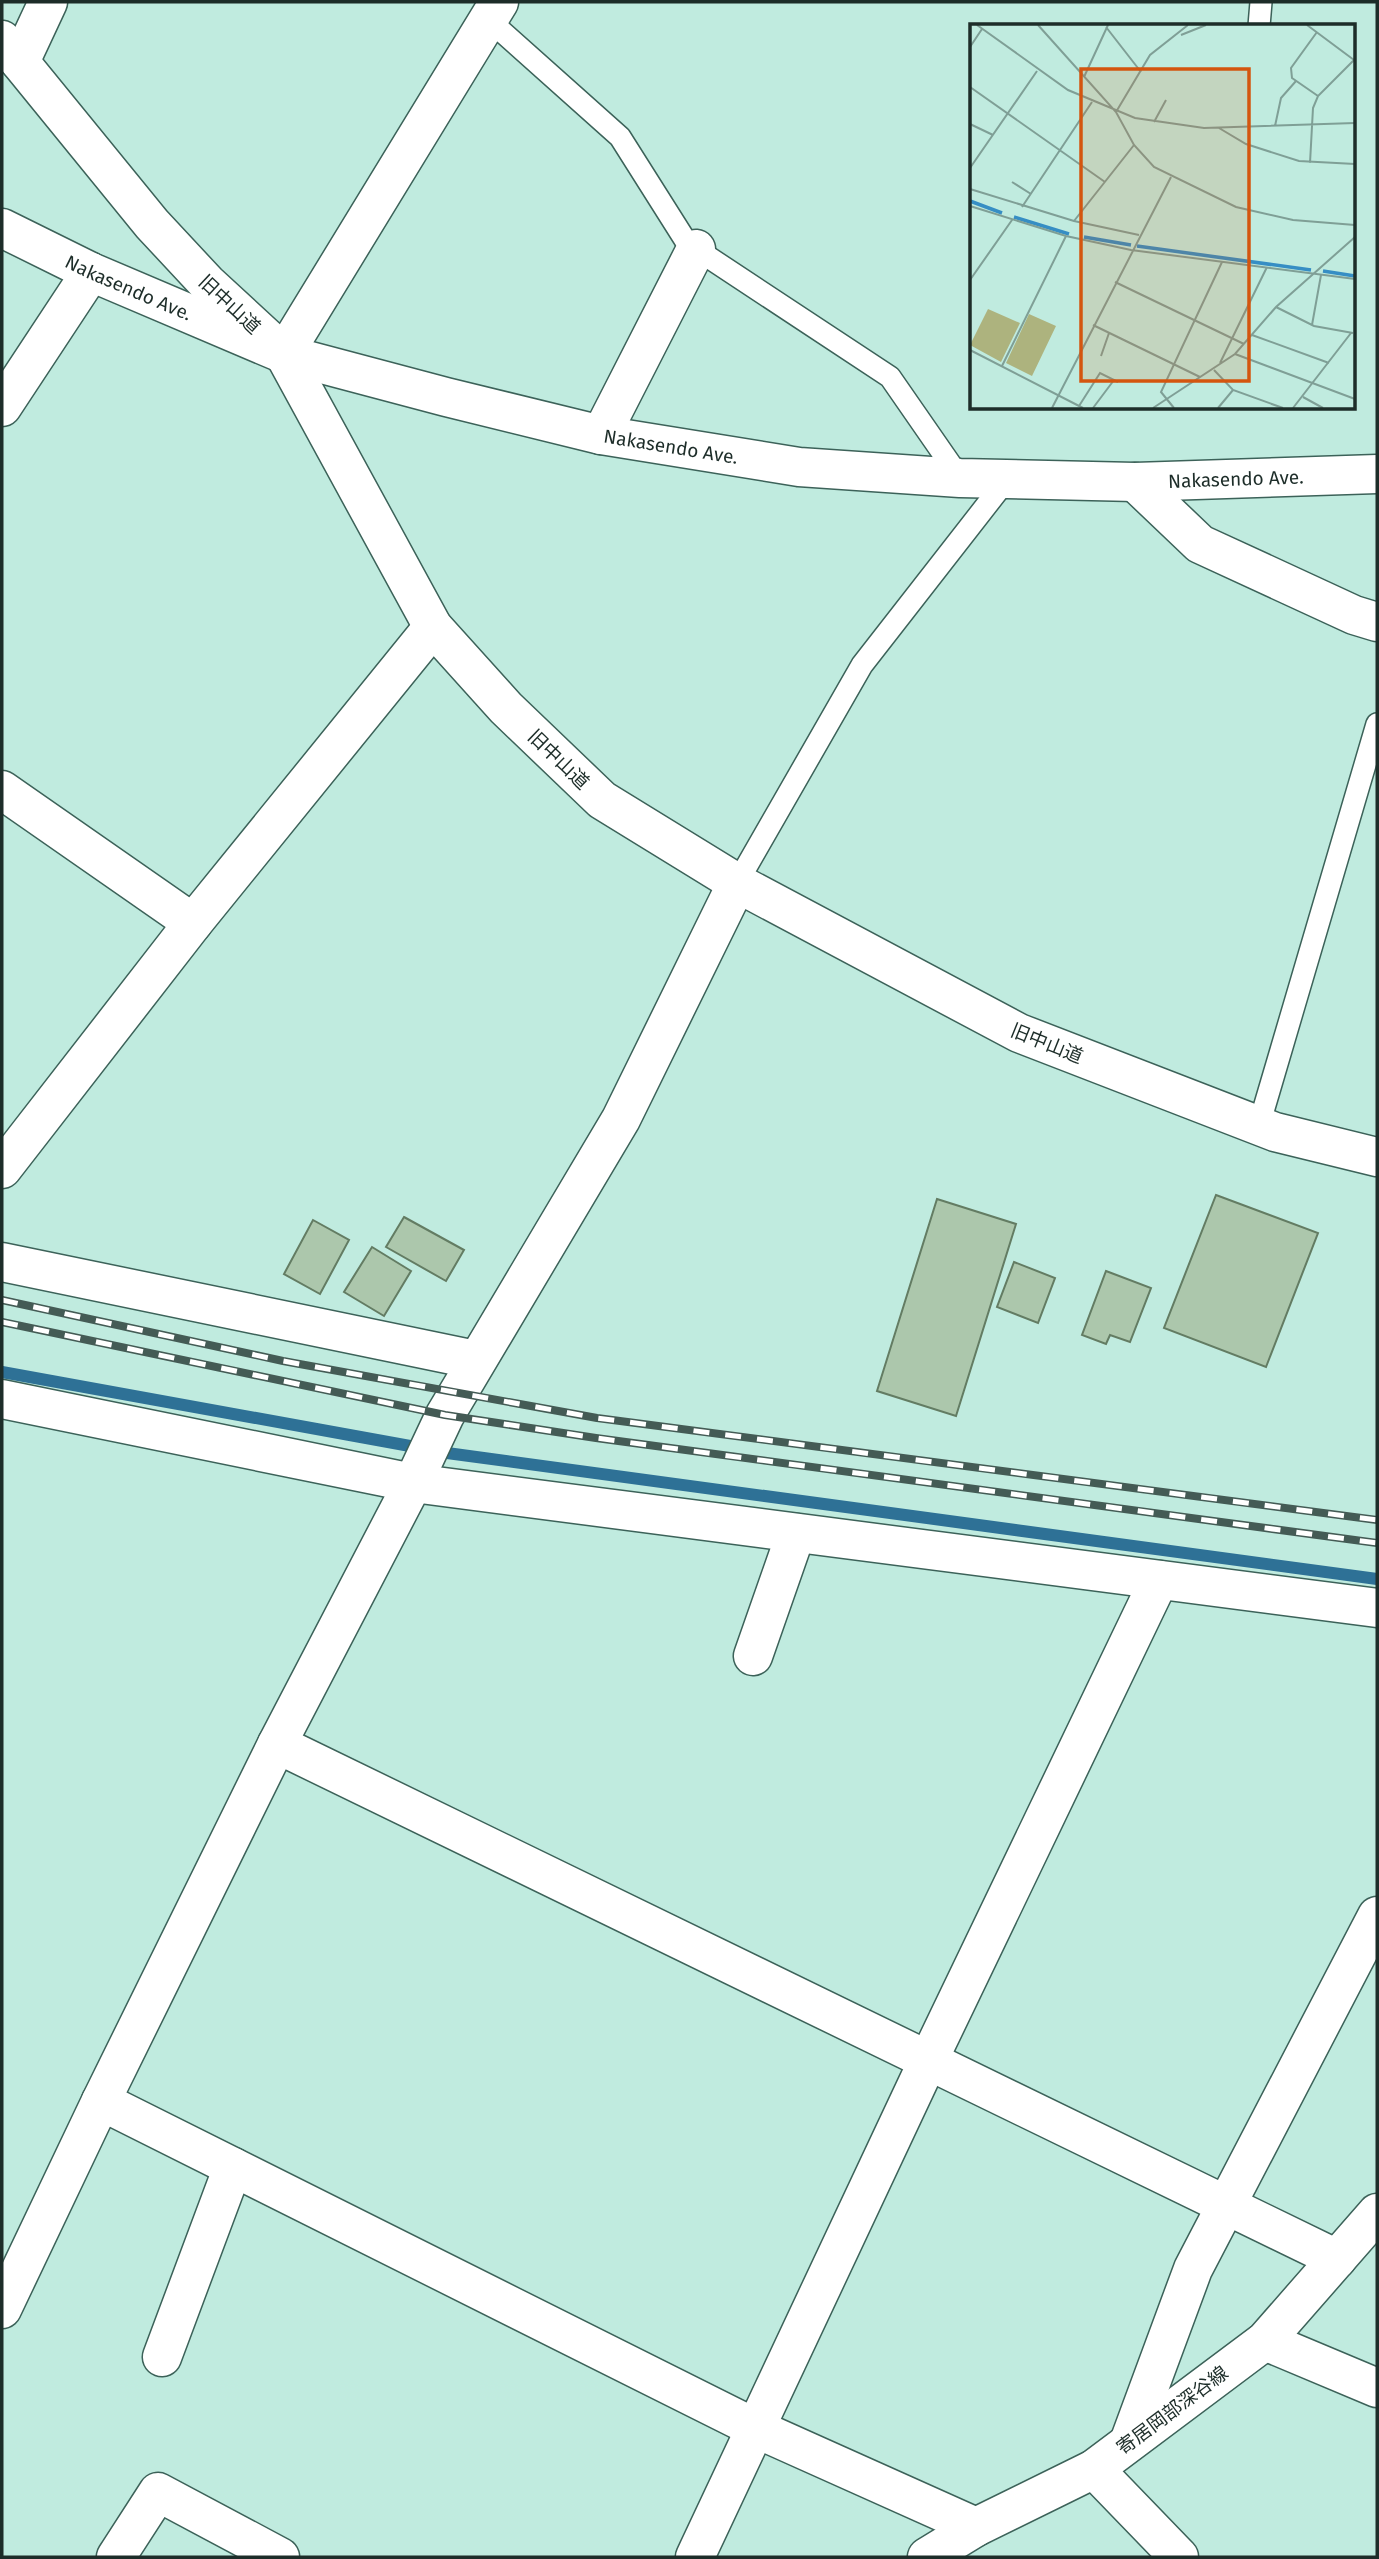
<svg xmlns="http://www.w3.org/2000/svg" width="1379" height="2559" viewBox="0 0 1379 2559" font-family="'Fira Sans','Noto Sans JP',sans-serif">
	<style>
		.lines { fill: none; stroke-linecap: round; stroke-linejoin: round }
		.stream { stroke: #2e7196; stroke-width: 12 }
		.building { fill: #acc7ac; stroke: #637c63; stroke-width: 2 }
		.service-casing { stroke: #3c6259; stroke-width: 24 }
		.minor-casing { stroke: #3c6259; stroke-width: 41 }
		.tertiary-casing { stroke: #3c6259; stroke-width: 41 }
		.secondary-casing { stroke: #3c6259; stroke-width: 41 }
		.trunk-casing { stroke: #3c6259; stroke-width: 41 }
		.service { stroke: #fff; stroke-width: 21 }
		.minor { stroke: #fff; stroke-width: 38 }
		.tertiary { stroke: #fff; stroke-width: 38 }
		.secondary { stroke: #fff; stroke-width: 38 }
		.trunk { stroke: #fff; stroke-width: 38 }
		.rail-casing { stroke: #445b55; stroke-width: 8 }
		.rail { stroke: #fff; stroke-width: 5; stroke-dasharray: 16; stroke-linecap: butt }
		.labels { text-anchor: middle; stroke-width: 7; stroke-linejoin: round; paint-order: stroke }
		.street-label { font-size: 19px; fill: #1d2d29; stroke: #fff }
		.inset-river { fill: none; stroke: #368ec4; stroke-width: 3.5 }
		.inset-road { fill: none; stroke: #7f9f96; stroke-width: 2 }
		.view { fill: #d4550f; fill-opacity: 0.15; stroke: #d4550f; stroke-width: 3.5 }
		.inset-edge { fill: none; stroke: #1d2d29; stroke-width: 3.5 }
	</style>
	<rect width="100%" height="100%" fill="#c0ebdf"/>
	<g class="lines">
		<!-- stream -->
		<g class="stream">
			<polyline points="2,1372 410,1446"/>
			<polyline points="447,1453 1377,1579"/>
		</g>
	</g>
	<!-- building -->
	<g class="building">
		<polygon points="1216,1195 1318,1233 1266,1367 1164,1328"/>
		<polygon points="937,1199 1016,1224 956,1416 877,1391"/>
		<polygon points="404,1217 464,1250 446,1281 386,1247"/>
		<polygon points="313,1220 349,1240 320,1294 284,1274"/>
		<polygon points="372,1247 411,1271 384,1316 344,1292"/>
		<polygon points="1014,1262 1055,1278 1038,1323 997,1307"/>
		<polygon points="1106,1271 1151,1288 1130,1342 1110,1335 1106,1344 1082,1335"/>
	</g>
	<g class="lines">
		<!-- service casing -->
		<g class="service-casing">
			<g id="service">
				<polyline points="489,20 620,137 687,243 890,377 960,478"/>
				<polyline points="1259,26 1261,2"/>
				<polyline points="737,883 862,665 1007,479"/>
				<polyline points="1259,1125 1377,724"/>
			</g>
		</g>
		<!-- minor casing -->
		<g class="minor-casing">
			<g id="minor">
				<polyline points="284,354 499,2"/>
				<polyline points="2,407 91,272"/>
				<polyline points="601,435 696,249"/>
				<polyline points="1135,482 1200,544 1354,615 1377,622"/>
				<polyline points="2,790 193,923"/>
				<polyline points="2,1169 193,923 433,627"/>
				<polyline points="2,1262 476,1360"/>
				<polyline points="2,1399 413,1483 1377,1608"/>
				<polyline points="753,1656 796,1533"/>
				<polyline points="277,1744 1337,2259"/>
				<polyline points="101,2101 755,2428 976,2527"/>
				<polyline points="2,2309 101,2101 277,1744 413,1483 445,1415 621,1119 737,883"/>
				<polyline points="1265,2341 1377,2388"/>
				<polyline points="162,2357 233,2167"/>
				<polyline points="1129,2442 1193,2269 1377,1916"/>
				<polyline points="1094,2469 1179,2557"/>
				<polyline points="116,2557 158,2492 280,2557"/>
				<polyline points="695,2557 928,2061 1159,1580"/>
			</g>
		</g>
		<!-- tertiary casing -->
		<g class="tertiary-casing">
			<g id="tertiary">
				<polyline points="2,40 152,224 207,283 284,354 433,627 506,708 602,800 737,883 1019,1033 1275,1132 1377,1157"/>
				<polyline points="20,62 48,2"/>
			</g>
		</g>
		<!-- secondary casing -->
		<g class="secondary-casing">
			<polyline id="secondary" points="927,2557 976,2527 1094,2469 1265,2341 1377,2213"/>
		</g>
		<!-- trunk casing -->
		<g class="trunk-casing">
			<g id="trunk">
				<path id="s1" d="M2,228L91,272L284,354L446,397L601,435L799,467L960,478L1135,482L1377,474"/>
			</g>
		</g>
		<!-- service -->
		<use href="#service" class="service"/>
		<!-- minor -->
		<use href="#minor" class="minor"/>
		<!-- tertiary -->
		<use href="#tertiary" class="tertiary"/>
		<!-- secondary -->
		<use href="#secondary" class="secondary"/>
		<!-- trunk -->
		<use href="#trunk" class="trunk"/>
		<!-- rail casing -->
		<g class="rail-casing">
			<g id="rail">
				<polyline points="2,1300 283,1361 597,1418 1377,1520"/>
				<polyline points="2,1322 445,1415 596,1438 1377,1543"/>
			</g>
		</g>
		<!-- rail -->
		<use href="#rail" class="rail"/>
	</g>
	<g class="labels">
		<!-- street labels -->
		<g class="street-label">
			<text dy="7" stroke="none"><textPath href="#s1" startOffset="140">Nakasendo Ave.</textPath></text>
			<text transform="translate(230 304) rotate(43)" y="7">旧中山道</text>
			<text dy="7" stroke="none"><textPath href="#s1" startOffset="707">Nakasendo Ave.</textPath></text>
			<text dy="7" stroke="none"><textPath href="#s1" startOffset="1274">Nakasendo Ave.</textPath></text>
			<text transform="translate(559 759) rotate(44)" y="7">旧中山道</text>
			<text transform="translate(1047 1043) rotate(22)" y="7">旧中山道</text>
			<text transform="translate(1172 2410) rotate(-37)" y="7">寄居岡部深谷線</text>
		</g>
	</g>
	<!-- overview -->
	<g transform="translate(970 24)">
		<rect width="385" height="385" fill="#c0ebdf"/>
		<path d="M18,285L50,299L31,338L0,321ZM59,290L86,302L62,352L36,339Z" fill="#adb37e"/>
		<path class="inset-river" d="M0,177L32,189M44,193L99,210M114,213L161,221M167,222L341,246M353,247L385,252"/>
		<path class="inset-road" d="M7,1L98,66L165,94L234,104L385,99M68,1L146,88L164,121L184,143L266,183L323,196L385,201M337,1L384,36M136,3L171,48M347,8L321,44L322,54L348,72M211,11L236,1M0,23L12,5M114,53L138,1M0,63L135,158M146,88L180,31L218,1M184,98L196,76M0,100L23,111M305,102L311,74L326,57M249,104L276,120L329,137L385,140M340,139L343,84L348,72L385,35M0,144L67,47M42,158L61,170M0,165L104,197L169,211M0,182L96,212L161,226L385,255M52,183L122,78M104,197L164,121M0,256L42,196M145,258L274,320M306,283L344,302L383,309M123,301L230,353M342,301L351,251M282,311L359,339M0,326L113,384M265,330L385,375M131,332L139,309M250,339L297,243M32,342L96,212M244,346L263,366L313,384M333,373L353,384M109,382L130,349L148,358M82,384L201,153M123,384L144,356M183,384L265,330L306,283L385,213M204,384L191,368L252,238M248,384L263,366M323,384L381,309"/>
		<path class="view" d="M111,45H279V357H111Z"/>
		<rect width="385" height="385" class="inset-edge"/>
	</g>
	<!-- border -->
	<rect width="1379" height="2559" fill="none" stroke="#1d2d29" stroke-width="7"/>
</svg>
